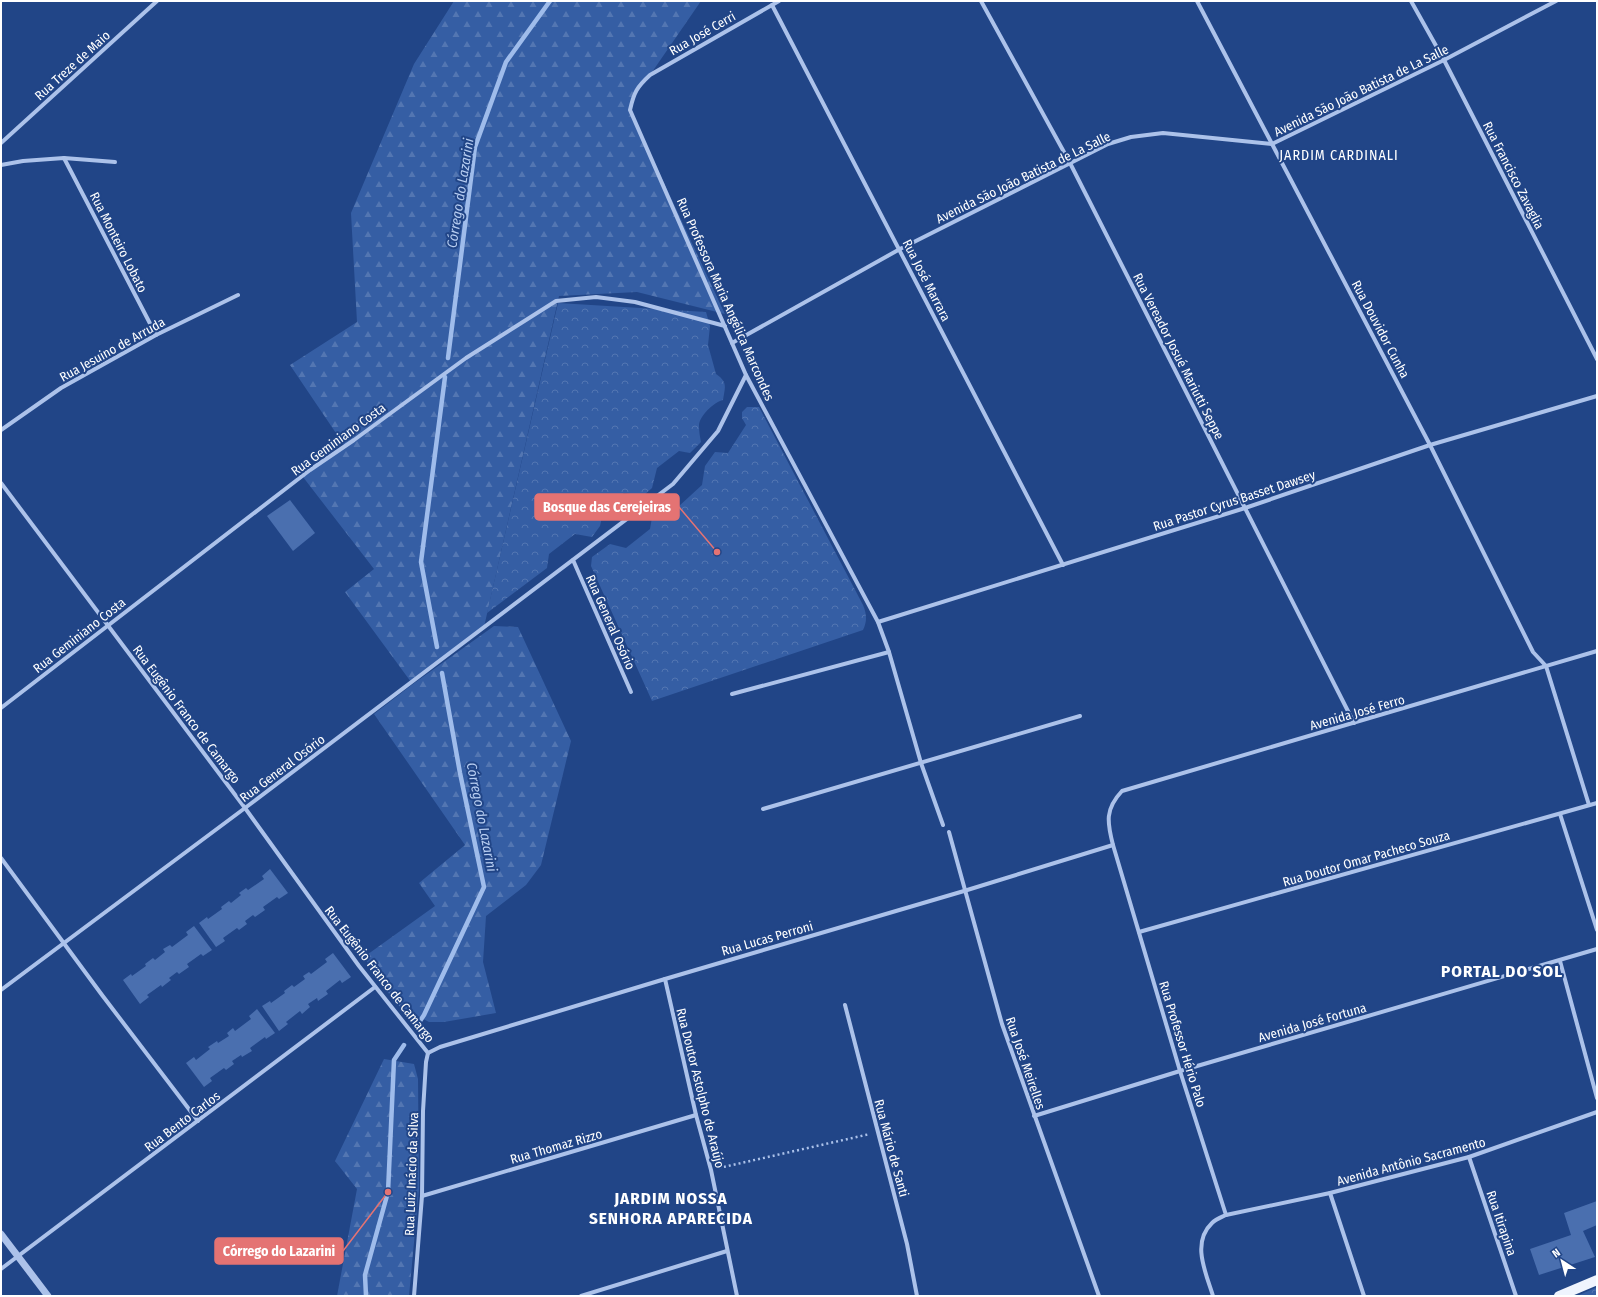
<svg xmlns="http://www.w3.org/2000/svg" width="1598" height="1297" viewBox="0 0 1598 1297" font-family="'Fira Sans Condensed',sans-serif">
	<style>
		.forest { fill: url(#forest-firs) }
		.park { fill: url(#park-crowns) }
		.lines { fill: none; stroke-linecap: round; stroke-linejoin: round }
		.stream { stroke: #9fbceb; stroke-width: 4.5 }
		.building { fill: #4a6faf }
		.path { stroke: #acc2ea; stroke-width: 2.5; stroke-dasharray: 2 3; stroke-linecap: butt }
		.minor { stroke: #acc2ea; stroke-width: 4 }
		.tertiary { stroke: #acc2ea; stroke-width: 7 }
		.primary { stroke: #eff4fe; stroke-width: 10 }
		.labels { text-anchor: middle; stroke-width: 4; stroke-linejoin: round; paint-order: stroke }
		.street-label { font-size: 13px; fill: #fff; stroke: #214587 }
		.neighbourhood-label { font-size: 14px; letter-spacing: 1px; fill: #fff; stroke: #214587 }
		.water-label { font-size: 14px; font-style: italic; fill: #b7cdf1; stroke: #214587 }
		.district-label { font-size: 17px; font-weight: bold; letter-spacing: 1px; fill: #fff; stroke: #214587 }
		.leader { fill: none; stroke: #e47373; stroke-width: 1.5 }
		.callout-dot { fill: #e47373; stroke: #214587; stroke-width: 1.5 }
		.callout { fill: #e47373; stroke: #e47373; stroke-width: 1.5 }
		.callout-label { font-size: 14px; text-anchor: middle; font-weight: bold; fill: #fff }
	</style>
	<defs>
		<pattern id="forest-firs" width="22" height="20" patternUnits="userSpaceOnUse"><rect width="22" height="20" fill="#355ea4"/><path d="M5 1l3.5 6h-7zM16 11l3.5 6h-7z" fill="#5376b2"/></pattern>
		<pattern id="park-crowns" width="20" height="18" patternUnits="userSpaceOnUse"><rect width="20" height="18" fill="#355ea4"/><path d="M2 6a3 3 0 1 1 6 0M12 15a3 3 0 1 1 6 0" fill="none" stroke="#5376b2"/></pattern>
	</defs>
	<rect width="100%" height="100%" fill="#214587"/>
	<!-- forest -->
	<g class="forest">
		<polygon points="454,1 701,1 650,75 638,86 630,110 725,314 637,292 559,296 484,627 411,682 345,592 374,569 303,477 344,445 290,365 357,322 351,213 414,64"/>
		<polygon points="494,626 518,627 571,741 541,865 526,885 486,916 483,962 496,1013 444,1022 429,1022 399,1006 382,985 364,957 435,906 419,883 465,845 374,714 413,684"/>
		<polygon points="384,1059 414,1064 418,1079 419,1189 409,1296 337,1296 357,1189 335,1161"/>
	</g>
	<!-- park -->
	<g class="park">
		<path d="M558,303L706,312L710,326L708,345L716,374C728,382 725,387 723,400C714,402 699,416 699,426C699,432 700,437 701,442L690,453L679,451L657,468L652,488L643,496L624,493L604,508L600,526L592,537L575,534L549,554L547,568L487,613Z"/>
		<path d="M747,407H759L863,605C867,615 867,621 863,630L652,701L591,566L592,557L610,544L626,548L650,529L653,512L665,503L678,507L702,485L705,466L715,452L728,453L746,425L742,418V412Z"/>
		<polygon points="1597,1287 1597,1296 1577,1296"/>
	</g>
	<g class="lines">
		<!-- stream -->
		<g class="stream">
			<polyline points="448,358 475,147 506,62 550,1"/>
			<polyline points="437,647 421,562 445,377"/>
			<polyline points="418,1024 424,1015 484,887 460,773 442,673"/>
			<polyline points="366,1296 365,1275 388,1192 394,1060 404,1045"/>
		</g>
	</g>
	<!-- building -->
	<g class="building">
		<polygon points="290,500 315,533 293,551 267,516"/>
		<polygon points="270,869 288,893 279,899 277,897 263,907 265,910 255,917 253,915 245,921 247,924 239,930 237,928 223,938 225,941 216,947 199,923 207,917 208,919 222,909 221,907 229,901 231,903 241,895 239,893 246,888 248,890 264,879 262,876"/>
		<polygon points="194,926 212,950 203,956 201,954 187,964 189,967 179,974 177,972 169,978 171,980 162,987 161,985 147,995 149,997 140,1004 123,980 131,974 132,976 146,966 145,964 153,958 155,960 165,952 163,949 170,945 172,947 188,935 186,932"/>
		<polygon points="333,953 351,977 342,983 340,980 326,991 328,994 318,1001 317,998 308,1004 310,1007 302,1014 300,1011 286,1022 288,1024 279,1031 262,1006 270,1001 271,1003 285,993 284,991 292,985 294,987 305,979 303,976 309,972 311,974 327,962 325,959"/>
		<polygon points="257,1009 275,1033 266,1039 265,1037 250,1048 252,1051 242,1057 241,1055 232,1061 234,1064 226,1070 224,1068 210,1078 212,1081 204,1087 186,1063 194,1057 196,1060 210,1049 208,1047 217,1041 218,1043 229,1036 227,1033 233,1028 235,1031 251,1019 249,1016"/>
		<polygon points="1597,1201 1597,1225 1583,1231 1595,1257 1539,1275 1530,1249 1571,1235 1564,1213"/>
	</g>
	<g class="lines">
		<!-- path -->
		<polyline class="path" points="719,1168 870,1134"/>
		<!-- minor -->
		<g class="minor">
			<path d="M779,1L650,75C637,87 634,92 630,110L746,375L878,622L889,652L921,763L943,825"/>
			<polyline points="981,1 1070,163 1354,723"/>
			<polyline points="1197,1 1430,445 1533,652 1546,666 1589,805"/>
			<polyline points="1411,1 1444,60 1597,359"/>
			<polyline points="772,5 1063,565"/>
			<polyline points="1,143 157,1"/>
			<polyline points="64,158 156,335"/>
			<polyline points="1,165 23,161 64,158 115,162"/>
			<polyline points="732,343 900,249 1108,144 1131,137 1163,133 1272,144 1444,60 1556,1"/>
			<polyline points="1,430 61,388 156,335 238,295"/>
			<polyline points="1,483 245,808 359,966 428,1053"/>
			<polyline points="573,560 631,692"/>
			<polyline points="878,622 1245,508 1430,445 1597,396"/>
			<polyline points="732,694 889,652"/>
			<polyline points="1,708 310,470 354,440 466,358 556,301 596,297 635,302 725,326"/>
			<polyline points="763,809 1080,716"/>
			<polyline points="1560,814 1597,930"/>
			<polyline points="949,832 1002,1024 1099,1296"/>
			<polyline points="1,858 102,995 198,1121"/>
			<polyline points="1139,932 1597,803"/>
			<polyline points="1560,961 1597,1098"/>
			<polyline points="665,979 696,1115 711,1170 737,1296"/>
			<polyline points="1,990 245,808 673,484 718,431 746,375"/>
			<polyline points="845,1005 907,1244 917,1296"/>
			<polyline points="428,1053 440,1047 665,979 964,891 1113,845"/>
			<polyline points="1034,1116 1180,1071 1597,949"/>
			<polyline points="1469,1157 1516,1296"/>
			<polyline points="1330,1193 1364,1296"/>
			<polyline points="422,1196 696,1115"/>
			<polyline points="1226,1215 1330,1193 1469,1157 1597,1112"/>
			<polyline points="1,1269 375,987"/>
			<polyline points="414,1296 422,1196 423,1111 426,1062 428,1053"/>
			<polyline points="581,1296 727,1251"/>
			<path d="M1213,1296C1206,1273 1191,1243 1212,1223C1216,1219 1222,1217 1226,1215L1180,1071L1113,845C1107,822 1105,809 1122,791L1597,651"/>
		</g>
		<!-- tertiary -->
		<polyline class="tertiary" points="1,1234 48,1296"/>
		<!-- primary -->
		<polyline class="primary" points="1559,1296 1597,1280"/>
	</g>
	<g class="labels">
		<!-- street labels -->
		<g class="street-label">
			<text transform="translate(702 33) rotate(-30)" y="5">Rua José Cerri</text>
			<text transform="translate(72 65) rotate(-42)" y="5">Rua Treze de Maio</text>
			<text transform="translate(1361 90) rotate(-26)" y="5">Avenida São João Batista de La Salle</text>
			<text transform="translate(1514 175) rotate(63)" y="5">Rua Francisco Zavaglia</text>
			<text transform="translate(1023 177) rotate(-26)" y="5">Avenida São João Batista de La Salle</text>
			<text transform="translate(119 242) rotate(63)" y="5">Rua Monteiro Lobato</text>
			<text transform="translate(927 280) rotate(63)" y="5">Rua José Marrara</text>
			<text transform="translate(726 299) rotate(66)" y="5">Rua Professora Maria Angélica Marcondes</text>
			<text transform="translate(1381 329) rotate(62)" y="5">Rua Douvidor Cunha</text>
			<text transform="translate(112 349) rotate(-29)" y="5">Rua Jesuino de Arruda</text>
			<text transform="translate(1179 356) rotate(63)" y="5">Rua Vereador Josué Mariutti Seppe</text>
			<text transform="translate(338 439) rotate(-36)" y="5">Rua Geminiano Costa</text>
			<text transform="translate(1234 500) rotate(-18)" y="5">Rua Pastor Cyrus Basset Dawsey</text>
			<text transform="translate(611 622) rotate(66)" y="5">Rua General Osório</text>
			<text transform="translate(79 635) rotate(-38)" y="5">Rua Geminiano Costa</text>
			<text transform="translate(1357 712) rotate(-16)" y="5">Avenida José Ferro</text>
			<text transform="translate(187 714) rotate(53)" y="5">Rua Eugênio Franco de Camargo</text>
			<text transform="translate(282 768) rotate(-37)" y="5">Rua General Osório</text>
			<text transform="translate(1366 858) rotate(-16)" y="5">Rua Doutor Omar Pacheco Souza</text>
			<text transform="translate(767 938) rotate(-16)" y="5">Rua Lucas Perroni</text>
			<text transform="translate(380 974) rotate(52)" y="5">Rua Eugênio Franco de Camargo</text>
			<text transform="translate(1312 1022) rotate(-16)" y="5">Avenida José Fortuna</text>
			<text transform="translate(1183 1044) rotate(73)" y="5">Rua Professor Hério Palo</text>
			<text transform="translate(1026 1063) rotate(71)" y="5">Rua José Meirelles</text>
			<text transform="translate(701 1088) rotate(76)" y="5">Rua Doutor Astolpho de Araújo</text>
			<text transform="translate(182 1121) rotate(-37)" y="5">Rua Bento Carlos</text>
			<text transform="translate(556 1146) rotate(-16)" y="5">Rua Thomaz Rizzo</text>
			<text transform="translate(892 1148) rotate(75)" y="5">Rua Mário de Santi</text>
			<text transform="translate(1411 1161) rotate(-15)" y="5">Avenida Antônio Sacramento</text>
			<text transform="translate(411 1174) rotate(-88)" y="5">Rua Luiz Inácio da Silva</text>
			<text transform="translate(1502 1223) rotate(71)" y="5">Rua Itirapina</text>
		</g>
		<!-- neighbourhood labels -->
		<g class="neighbourhood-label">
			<text x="1339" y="160">JARDIM CARDINALI</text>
		</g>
		<!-- water labels -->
		<g class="water-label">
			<text transform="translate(460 193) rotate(-81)" y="5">Córrego do Lazarini</text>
			<text transform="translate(482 817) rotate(79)" y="5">Córrego do Lazarini</text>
		</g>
		<!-- district labels -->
		<g class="district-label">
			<text x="1502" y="977">PORTAL DO SOL</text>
			<text x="671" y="1204">JARDIM NOSSA<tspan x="671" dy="20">SENHORA APARECIDA</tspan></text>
		</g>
	</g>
	<!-- callouts -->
	<path class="leader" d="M717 552L679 507M388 1192L343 1251"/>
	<g class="callout-dot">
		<circle cx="717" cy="552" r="4"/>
		<circle cx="388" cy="1192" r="4"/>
	</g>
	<g class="callout">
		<rect x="535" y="494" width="144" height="26" rx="4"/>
		<rect x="215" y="1238" width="128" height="26" rx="4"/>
	</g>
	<g class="callout-label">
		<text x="607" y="512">Bosque das Cerejeiras</text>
		<text x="279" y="1256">Córrego do Lazarini</text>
	</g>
	<!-- border -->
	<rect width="1598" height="1297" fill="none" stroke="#ffffff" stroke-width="4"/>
	<!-- north arrow -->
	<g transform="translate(1562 1261) rotate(324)" stroke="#214587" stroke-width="3" paint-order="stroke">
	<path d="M0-3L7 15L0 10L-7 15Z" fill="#ffffff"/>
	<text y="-6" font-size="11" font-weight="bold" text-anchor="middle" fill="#ffffff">N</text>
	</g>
</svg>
